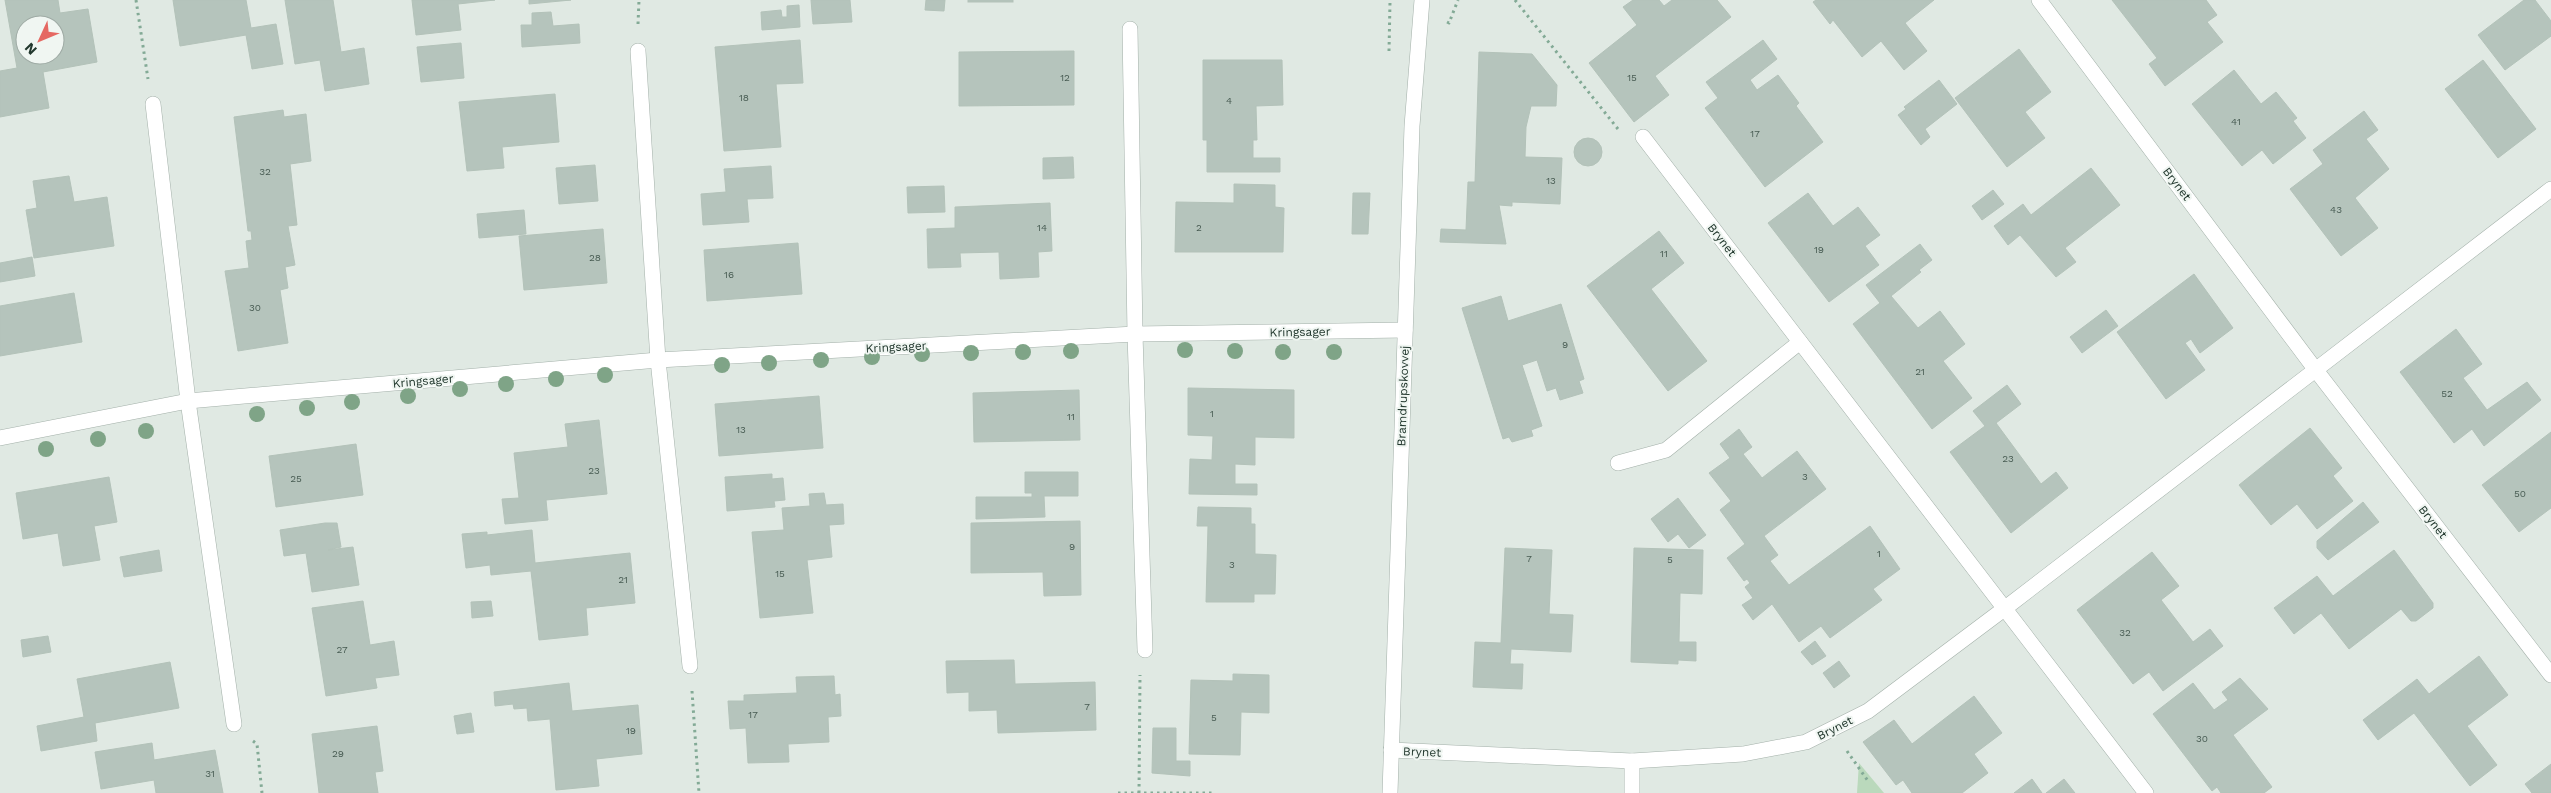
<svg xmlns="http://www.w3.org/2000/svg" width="2551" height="793" viewBox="0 0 2551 793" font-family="'Work Sans',sans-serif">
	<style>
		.green { fill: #bad9bc }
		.building { fill: #b5c4bc; stroke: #b3c2b9; fill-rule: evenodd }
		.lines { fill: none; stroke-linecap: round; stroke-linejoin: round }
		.minor-casing { stroke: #a3b0a9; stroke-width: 16 }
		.path { stroke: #83aa96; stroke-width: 3; stroke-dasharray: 2.5 4; stroke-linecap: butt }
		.minor { stroke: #fff; stroke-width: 15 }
		.tree { fill: #7fa487 }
		.labels { text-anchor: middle; stroke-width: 4; stroke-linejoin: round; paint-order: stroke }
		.number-label { font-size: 10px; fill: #475b52 }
		.street-label { font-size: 12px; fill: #22382e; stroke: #f0f6f2 }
	</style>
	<rect width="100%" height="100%" fill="#e0e9e3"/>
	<!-- green -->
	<polygon class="green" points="1859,763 1884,793 1857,793"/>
	<!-- building -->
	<g class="building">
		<path d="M5,0H58L60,13L88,9L97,62L43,72L49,108L0,117V71L17,68ZM25,25H55V55H25Z"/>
		<polygon points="173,0 246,0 251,28 276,24 283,64 252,69 246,35 180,46"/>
		<polygon points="285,0 333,0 341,52 364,48 369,84 325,91 320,60 295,64"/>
		<polygon points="412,0 495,0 458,4 461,30 416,35"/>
		<polygon points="529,0 571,0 529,4"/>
		<polygon points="811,0 850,0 852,22 813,24"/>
		<polygon points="926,0 945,0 944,11 925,10"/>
		<rect x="968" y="0" width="45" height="2"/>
		<polygon points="1633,0 1659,0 1664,6 1672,0 1717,0 1731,17 1655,76 1669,95 1634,122 1589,63 1637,25 1623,7"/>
		<polygon points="1816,0 1934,0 1905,23 1927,51 1904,70 1881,41 1862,57 1833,20 1830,24 1813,2"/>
		<polygon points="2112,0 2206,0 2217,15 2207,22 2223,42 2165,86 2149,64 2157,58"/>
		<polygon points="2524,0 2535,0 2551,21 2551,36 2505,70 2478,35"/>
		<polygon points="799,5 800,27 762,30 761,12 781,10 782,17 787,17 787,6"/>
		<polygon points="551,12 553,26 579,24 580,43 522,47 521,25 532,25 532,13"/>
		<polygon points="800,40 803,83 776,84 781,147 724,151 715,47"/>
		<polygon points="1763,40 1777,59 1750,80 1757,90 1778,75 1799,103 1796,106 1823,142 1765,187 1705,108 1718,98 1706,82"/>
		<polygon points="461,43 464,78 421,82 417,47"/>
		<polygon points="2019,49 2051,92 2025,112 2045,138 2007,167 1955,98"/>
		<polygon points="1074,51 1074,105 959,106 959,52"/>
		<polygon points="1479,52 1532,54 1557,85 1556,106 1531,106 1526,127 1525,157 1562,158 1560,204 1512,202 1512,206 1499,205 1506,244 1440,242 1441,229 1466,230 1468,182 1475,182"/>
		<polygon points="1203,60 1282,60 1283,105 1256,106 1257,140 1253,140 1253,158 1280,158 1280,172 1207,172 1207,140 1203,140"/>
		<polygon points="2483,60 2536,129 2498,158 2445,89"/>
		<polygon points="2234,70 2261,104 2276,92 2297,118 2293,121 2306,138 2273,164 2262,150 2242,166 2192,104"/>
		<polygon points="1939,80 1957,104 1925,129 1930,137 1921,145 1898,115 1906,109 1904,107"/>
		<polygon points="555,94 559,142 502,147 504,168 467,171 459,102"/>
		<polygon points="283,110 284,117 306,114 311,161 290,164 297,225 288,226 295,265 285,267 288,288 280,290 288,343 238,351 225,271 249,268 246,241 252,240 251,231 248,231 234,117"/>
		<polygon points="2364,111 2378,130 2366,139 2389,169 2355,198 2378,228 2341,256 2290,189 2323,164 2313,150"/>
		<circle cx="1588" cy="152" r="14"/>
		<polygon points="1073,157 1074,178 1043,179 1043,158"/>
		<polygon points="595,165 598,201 559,204 556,168"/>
		<polygon points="771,166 773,198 747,199 749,222 703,225 701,194 726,192 724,169"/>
		<polygon points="2091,168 2120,205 2065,248 2076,262 2056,277 2020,235 2008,245 1994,226 2023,204 2031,215"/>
		<polygon points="69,176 74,202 107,197 114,246 34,258 26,210 37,208 33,181"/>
		<polygon points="1234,184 1275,185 1275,207 1284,208 1283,252 1175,252 1176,202 1234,203"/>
		<polygon points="944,186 945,212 908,213 907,187"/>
		<polygon points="1993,190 2004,204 1982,220 1972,206"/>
		<polygon points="1353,193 1370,193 1368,234 1352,234"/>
		<polygon points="1808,193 1833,226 1858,207 1880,235 1865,246 1879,265 1829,302 1768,223"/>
		<polygon points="1050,203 1052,251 1038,252 1039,277 1000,279 999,252 960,253 961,267 928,268 927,229 955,228 955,207"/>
		<polygon points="524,210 526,234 479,238 477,214"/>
		<polygon points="603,229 607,283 524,290 519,236"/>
		<polygon points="1659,231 1684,263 1651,289 1707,361 1668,391 1587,286"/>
		<polygon points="798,243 802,294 707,301 704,250"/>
		<polygon points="1920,244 1932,260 1919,270 1921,272 1891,296 1918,328 1940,311 1965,344 1943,361 1972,398 1932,429 1853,324 1880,303 1866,285"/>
		<polygon points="32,257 35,276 0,282 0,263"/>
		<polygon points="2194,274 2233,328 2200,353 2191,339 2185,343 2205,370 2166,399 2117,332"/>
		<polygon points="74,293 82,342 0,356 0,306"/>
		<polygon points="1501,296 1508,321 1561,304 1584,379 1579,381 1583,393 1560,400 1556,388 1547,391 1537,360 1522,365 1542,426 1531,430 1533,436 1512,442 1509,437 1503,439 1462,308"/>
		<polygon points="2106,310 2118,326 2082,353 2070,337"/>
		<polygon points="2456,329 2482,364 2463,378 2487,410 2527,382 2541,400 2484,446 2472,429 2454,443 2400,372"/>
		<polygon points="2007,385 2021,404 1996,423 2041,484 2056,472 2068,488 2011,533 1950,452 1985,426 1973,411"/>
		<polygon points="1188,388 1294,390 1294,438 1255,437 1255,465 1235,464 1235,484 1257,484 1257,495 1189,494 1190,459 1212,460 1213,436 1188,435"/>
		<polygon points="1079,390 1080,440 974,442 973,393"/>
		<polygon points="819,396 823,448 719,456 715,404"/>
		<polygon points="599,420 607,494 546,500 548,520 505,524 502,499 519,498 514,453 568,447 565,424"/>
		<polygon points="2310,428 2342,468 2333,476 2353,501 2317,529 2297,504 2271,525 2239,485"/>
		<polygon points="1739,429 1752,447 1743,454 1762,478 1797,451 1826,489 1764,536 1778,555 1770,561 1789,585 1870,526 1900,569 1873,589 1882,600 1830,638 1821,626 1799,642 1772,604 1753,620 1742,605 1753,598 1745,587 1750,583 1747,579 1744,581 1727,558 1745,544 1720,510 1731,501 1709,473 1730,458 1720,444"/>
		<polygon points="2551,432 2551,508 2519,532 2482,485"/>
		<polygon points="356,444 363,495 276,507 269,456"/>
		<polygon points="1025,472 1078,472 1078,496 1044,496 1045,517 976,519 976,497 1032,497 1032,493 1025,493"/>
		<polygon points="772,474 772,479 783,478 785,500 774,501 775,507 727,511 725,477"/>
		<polygon points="109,477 117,522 94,526 100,560 63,566 58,533 23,539 16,493"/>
		<polygon points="824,493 826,505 843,504 844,524 829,525 832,557 807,560 813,613 760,618 752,532 784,530 782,508 810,506 809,494"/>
		<polygon points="1678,498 1706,535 1689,548 1678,534 1668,542 1651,519"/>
		<polygon points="2363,502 2379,522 2328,560 2317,548 2317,541"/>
		<polygon points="1198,507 1251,508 1251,524 1255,524 1255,554 1276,555 1275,594 1254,594 1254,602 1206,602 1208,526 1197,526"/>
		<polygon points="1080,521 1081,595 1044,596 1043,572 971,573 971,523"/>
		<polygon points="325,523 337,523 341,547 328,550 353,547 359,585 312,592 306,553 284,556 280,530"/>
		<polygon points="532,530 535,563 630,553 635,603 586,608 588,635 539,640 531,571 491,575 490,565 466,568 462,534 487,532 487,535"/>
		<polygon points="1505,548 1552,550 1549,614 1573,615 1571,652 1511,649 1510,664 1523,664 1522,689 1473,687 1475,642 1501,643"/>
		<polygon points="1634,548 1703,550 1702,594 1680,593 1679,642 1696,642 1696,661 1678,660 1678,664 1631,662"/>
		<polygon points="159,550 162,571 124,577 120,557"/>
		<polygon points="2394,550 2433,603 2433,608 2416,621 2411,621 2401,609 2349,649 2321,613 2294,634 2274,608 2317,576 2333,596"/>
		<polygon points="2152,552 2179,586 2161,600 2193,642 2210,629 2223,646 2163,691 2149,672 2133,684 2077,610"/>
		<polygon points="363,601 370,645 394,641 399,675 375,678 377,688 326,696 312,608"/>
		<polygon points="491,601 493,616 472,618 471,602"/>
		<polygon points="48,636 51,652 23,657 21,640"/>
		<polygon points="1815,641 1826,656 1812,665 1801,652"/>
		<polygon points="2479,656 2508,695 2467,726 2497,765 2470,786 2414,713 2378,740 2363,720 2417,679 2429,694"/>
		<polygon points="1014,660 1015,684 1095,682 1096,730 998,733 997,710 969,711 969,692 947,693 946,661"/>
		<polygon points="1839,661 1850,676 1834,688 1823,673"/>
		<polygon points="170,662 179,708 95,723 97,741 41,751 37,726 84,717 77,679"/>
		<polygon points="1233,674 1269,675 1269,713 1241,712 1240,755 1189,754 1191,680 1233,681"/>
		<polygon points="834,676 835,695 840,694 841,716 828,717 829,742 788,744 789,762 748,763 746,728 730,729 728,701 744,701 744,695 797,693 796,677"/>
		<polygon points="2240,678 2268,709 2233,735 2272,787 2264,793 2221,793 2217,787 2212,791 2153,714 2193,683 2214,710 2228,700 2222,692"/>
		<polygon points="569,683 572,711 638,705 642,754 596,759 599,786 556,790 550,719 528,721 527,708 514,709 513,704 495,706 494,692"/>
		<polygon points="1974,696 2002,733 1974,754 1988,773 1962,793 1912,793 1903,780 1896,785 1863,742 1894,720 1912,744"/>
		<polygon points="471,713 474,732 457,734 454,716"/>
		<polygon points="377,726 383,771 375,772 378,793 319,793 312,734"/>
		<polygon points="1153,728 1176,728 1176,761 1190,761 1190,776 1152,773"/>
		<polygon points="152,743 154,760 215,750 223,793 156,793 154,780 101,789 95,752"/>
		<polygon points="2551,764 2551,793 2532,793 2525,784"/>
		<polygon points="2032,779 2042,793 2014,793"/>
		<polygon points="2064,779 2075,793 2046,793"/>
	</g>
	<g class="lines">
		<!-- minor casing -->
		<g class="minor-casing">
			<g id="minor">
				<polyline points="2039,0 2315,369 2551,675"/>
				<polyline points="1130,29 1135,334 1145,650"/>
				<polyline points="638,51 658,360 690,666"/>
				<polyline points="153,104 188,401 234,724"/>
				<polyline points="1643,137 2146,793"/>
				<polyline points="0,438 188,401 658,360 1135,334 1405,330"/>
				<polyline points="1618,463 1666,450 1800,342"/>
				<polyline points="1391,750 1632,761 1743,754 1806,742 1868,711 2004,609 2551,189"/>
				<polyline points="1390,793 1412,126 1422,0"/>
				<polyline points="1632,793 1632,761"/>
			</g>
		</g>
		<!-- path -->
		<g class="path">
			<polyline points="136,0 148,79"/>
			<polyline points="1515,0 1618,129"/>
			<polyline points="1447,22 1449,23 1458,0"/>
			<polyline points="638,24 639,0"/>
			<polyline points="1389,51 1390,2"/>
			<polyline points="692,691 699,793"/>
			<polyline points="253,741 257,744 262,793"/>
			<polyline points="1847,751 1868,781"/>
			<polyline points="1118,793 1215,793"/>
			<polyline points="1139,793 1140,675"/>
		</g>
		<!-- minor -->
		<use href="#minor" class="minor"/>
	</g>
	<!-- trees -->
	<g class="tree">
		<circle cx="1185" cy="350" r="8"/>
		<circle cx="1071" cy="351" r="8"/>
		<circle cx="1235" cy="351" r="8"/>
		<circle cx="1023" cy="352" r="8"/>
		<circle cx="1283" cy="352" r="8"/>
		<circle cx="1334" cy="352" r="8"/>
		<circle cx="971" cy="353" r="8"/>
		<circle cx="922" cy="354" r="8"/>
		<circle cx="872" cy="357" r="8"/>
		<circle cx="821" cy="360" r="8"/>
		<circle cx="769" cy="363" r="8"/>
		<circle cx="722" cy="365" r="8"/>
		<circle cx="605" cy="375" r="8"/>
		<circle cx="556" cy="379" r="8"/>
		<circle cx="506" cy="384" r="8"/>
		<circle cx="460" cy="389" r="8"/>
		<circle cx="408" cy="396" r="8"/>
		<circle cx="352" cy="402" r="8"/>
		<circle cx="307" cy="408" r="8"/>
		<circle cx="257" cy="414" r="8"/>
		<circle cx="146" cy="431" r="8"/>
		<circle cx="98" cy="439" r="8"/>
		<circle cx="46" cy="449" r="8"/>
	</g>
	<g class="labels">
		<!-- number labels -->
		<g class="number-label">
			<text x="1065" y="81">12</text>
			<text x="1632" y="81">15</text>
			<text x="744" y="101">18</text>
			<text x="1229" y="104">4</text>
			<text x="2236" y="125">41</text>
			<text x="1755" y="137">17</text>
			<text x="265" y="175">32</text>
			<text x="1551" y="184">13</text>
			<text x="2336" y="213">43</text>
			<text x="1042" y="231">14</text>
			<text x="1199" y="231">2</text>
			<text x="1819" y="253">19</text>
			<text x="1664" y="257">11</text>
			<text x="595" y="261">28</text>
			<text x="729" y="278">16</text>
			<text x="255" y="311">30</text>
			<text x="1565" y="348">9</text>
			<text x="1920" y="375">21</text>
			<text x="2447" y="397">52</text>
			<text x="1212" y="417">1</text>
			<text x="1071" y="420">11</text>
			<text x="741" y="433">13</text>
			<text x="2008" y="462">23</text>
			<text x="594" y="474">23</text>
			<text x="1805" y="480">3</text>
			<text x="296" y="482">25</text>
			<text x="2520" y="497">50</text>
			<text x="1072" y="550">9</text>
			<text x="1879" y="557">1</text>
			<text x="1529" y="562">7</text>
			<text x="1670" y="563">5</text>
			<text x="1232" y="568">3</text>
			<text x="780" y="577">15</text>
			<text x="623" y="583">21</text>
			<text x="2125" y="636">32</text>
			<text x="342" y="653">27</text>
			<text x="1087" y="710">7</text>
			<text x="753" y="718">17</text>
			<text x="1214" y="721">5</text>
			<text x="631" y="734">19</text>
			<text x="2202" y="742">30</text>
			<text x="338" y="757">29</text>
			<text x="210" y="777">31</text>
		</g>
		<!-- street labels -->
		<g class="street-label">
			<text transform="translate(2177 184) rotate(53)" y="4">Brynet</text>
			<text transform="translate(1722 240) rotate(52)" y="4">Brynet</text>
			<text transform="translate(1300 332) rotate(-1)" y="4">Kringsager</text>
			<text transform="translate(896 347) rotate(-3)" y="4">Kringsager</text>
			<text transform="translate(423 381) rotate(-5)" y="4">Kringsager</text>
			<text transform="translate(1403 396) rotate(-88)" y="4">Bramdrupskovvej</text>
			<text transform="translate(2433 522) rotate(52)" y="4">Brynet</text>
			<text transform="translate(1835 728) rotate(-27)" y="4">Brynet</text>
			<text transform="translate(1422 752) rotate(2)" y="4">Brynet</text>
		</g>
	</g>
	<!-- north arrow -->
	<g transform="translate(40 40) rotate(226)"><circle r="24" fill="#f0f6f2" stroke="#9eaaa4"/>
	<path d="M0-4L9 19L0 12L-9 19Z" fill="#e56862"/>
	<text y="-8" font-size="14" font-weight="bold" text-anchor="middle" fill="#22382e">N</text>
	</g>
</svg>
